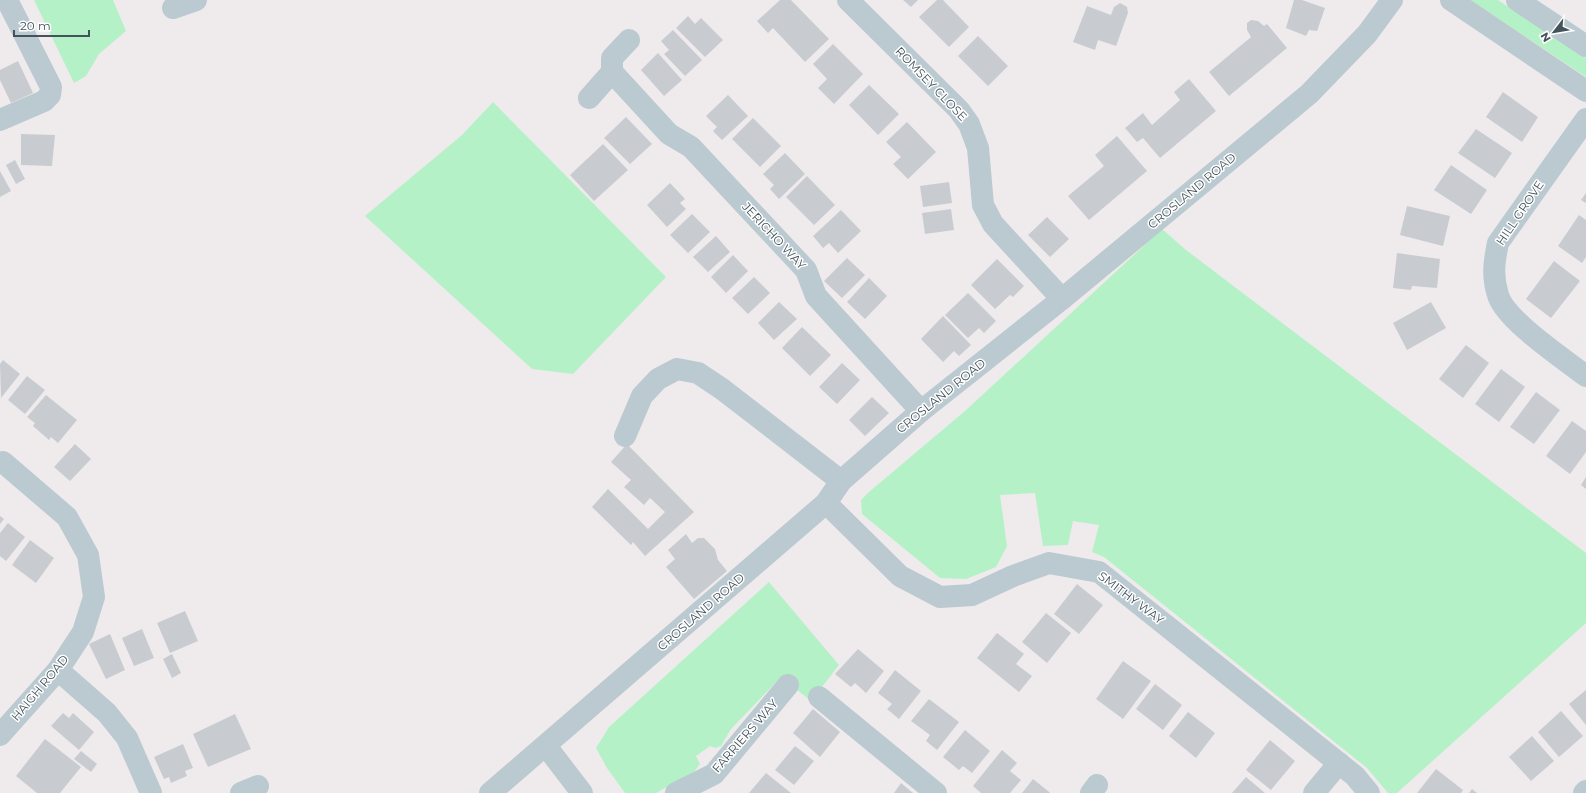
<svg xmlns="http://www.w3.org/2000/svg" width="1586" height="793" viewBox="0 0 1586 793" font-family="Montserrat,sans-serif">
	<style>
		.green { fill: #b5f1c6 }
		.building { fill: #c8ccd1 }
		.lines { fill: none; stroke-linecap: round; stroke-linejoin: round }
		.minor { stroke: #bbc9d0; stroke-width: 22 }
		.labels { text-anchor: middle; stroke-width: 3; stroke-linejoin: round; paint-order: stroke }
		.street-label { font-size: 12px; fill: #43525b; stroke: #fff }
	</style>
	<rect width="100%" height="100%" fill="#efebec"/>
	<!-- green -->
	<g class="green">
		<polygon points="34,0 113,0 126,31 99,54 86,76 74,83"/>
		<polygon points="1470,0 1498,0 1586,58 1586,77"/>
		<polygon points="493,102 666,277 573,374 532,369 365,216 462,135"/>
		<polygon points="1162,229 1186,250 1586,553 1586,623 1397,793 1388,793 1367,768 1104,557 1092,552 1099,525 1073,521 1068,545 1043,546 1035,493 1000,495 1007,546 996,567 966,579 940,578 862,514 861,500 869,492 965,411"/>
		<polygon points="769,582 839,665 811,701 781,677 731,729 721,746 715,748 710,746 696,756 700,764 694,772 656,793 625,793 607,768 596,748 609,727"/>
	</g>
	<!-- building -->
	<g class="building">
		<polygon points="780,0 791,0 829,39 805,62 773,28 768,33 757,21"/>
		<polygon points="903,0 918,0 911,7"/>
		<polygon points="937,0 943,0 969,27 949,47 919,17"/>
		<polygon points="1294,0 1302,0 1325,8 1317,31 1309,30 1306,36 1286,28"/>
		<polygon points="1120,3 1127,7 1128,13 1116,46 1098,40 1095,50 1073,42 1087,6 1111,15 1114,7"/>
		<polygon points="688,16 695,24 701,18 723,40 705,57 676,28"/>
		<polygon points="1251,20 1258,21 1264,26 1267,24 1287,48 1229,96 1209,72 1251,37 1247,30 1247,23"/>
		<polygon points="673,30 702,60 685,76 664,54 669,50 661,41"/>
		<polygon points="978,36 1008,66 988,86 958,56"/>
		<polygon points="833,44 863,74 834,104 818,88 827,79 813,64"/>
		<polygon points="658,53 682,80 664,96 641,70"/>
		<polygon points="18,61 33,93 11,103 0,80 0,70"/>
		<polygon points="1189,79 1216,111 1160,158 1143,138 1137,142 1125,128 1143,113 1152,125 1180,100 1174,92"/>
		<polygon points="869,85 899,114 878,135 849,105"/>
		<polygon points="1503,92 1538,117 1522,142 1486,117"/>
		<polygon points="728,95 748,116 722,140 713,131 717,127 706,116"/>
		<polygon points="626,117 652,144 630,164 604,138"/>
		<polygon points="753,118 781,146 760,167 732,139"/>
		<polygon points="907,122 936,152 908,179 893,164 901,157 886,142"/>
		<polygon points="1476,129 1512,153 1495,178 1458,153"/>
		<polygon points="21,134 55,135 52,166 21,165"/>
		<polygon points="1117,136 1147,171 1089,220 1068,196 1104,166 1095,155"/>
		<polygon points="603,144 628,170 594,201 570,175"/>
		<polygon points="785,153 805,174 779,199 770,189 774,185 763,174"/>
		<polygon points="15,160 25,179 16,184 6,165"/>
		<polygon points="1451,165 1487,190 1471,214 1434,190"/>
		<polygon points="0,171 11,191 0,197"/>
		<polygon points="807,176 835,205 814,225 786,197"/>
		<polygon points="949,182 952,203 923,207 920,186"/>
		<polygon points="670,183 685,199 680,203 686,209 667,227 647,205"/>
		<polygon points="1586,193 1586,203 1581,200"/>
		<polygon points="1407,206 1450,216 1443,246 1400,235"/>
		<polygon points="951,209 954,230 925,234 922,213"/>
		<polygon points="841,210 861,231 838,253 829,243 823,248 813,236"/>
		<polygon points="692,214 710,232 688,253 670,235"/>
		<polygon points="1579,215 1586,220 1586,257 1582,263 1558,246"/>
		<polygon points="1047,217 1069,239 1050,257 1028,235"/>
		<polygon points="716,236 730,252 708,272 693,257"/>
		<polygon points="1397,253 1440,259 1437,288 1412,286 1411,290 1393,288"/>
		<polygon points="733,255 748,271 726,293 711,277"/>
		<polygon points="847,258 865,275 842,298 824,281"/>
		<polygon points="997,259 1024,286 1013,297 1010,295 995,309 971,285"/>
		<polygon points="1554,261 1580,281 1551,318 1526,299"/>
		<polygon points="754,277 770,293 748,314 732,298"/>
		<polygon points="869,278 887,296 865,319 847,302"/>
		<polygon points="968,293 996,321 984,333 979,328 968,338 945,315"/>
		<polygon points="779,302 797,319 774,340 758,323"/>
		<polygon points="1431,302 1446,328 1407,350 1393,323"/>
		<polygon points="943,316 971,345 959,356 954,351 943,362 921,339"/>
		<polygon points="802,327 831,355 810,376 782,348"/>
		<polygon points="1466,345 1489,363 1463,398 1439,379"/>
		<polygon points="3,360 20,374 1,398 0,364"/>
		<polygon points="842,363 860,380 837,404 819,387"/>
		<polygon points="1501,369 1525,387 1499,422 1475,404"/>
		<polygon points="27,376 45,390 25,414 8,400"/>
		<polygon points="1536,392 1560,410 1534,444 1510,427"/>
		<polygon points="46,395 77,420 58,443 51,437 49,440 33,426 35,423 27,417"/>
		<polygon points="872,397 889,413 865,436 849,420"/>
		<polygon points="1572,421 1586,431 1586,452 1570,474 1546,456"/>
		<polygon points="75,444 91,459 70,481 54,467"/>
		<polygon points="627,444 694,512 645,556 633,542 631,545 592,507 608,489 648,529 665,512 650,498 644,505 624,487 631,480 611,462"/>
		<polygon points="1586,477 1586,489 1581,485"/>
		<polygon points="0,516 4,519 0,524"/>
		<polygon points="8,523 25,537 6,561 0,556 0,533"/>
		<polygon points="686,534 692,543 698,538 704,538 715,549 718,560 727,571 694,599 666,567 675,559 668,550"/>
		<polygon points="30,540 54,558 36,583 12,565"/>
		<polygon points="1077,584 1103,605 1079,634 1054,614"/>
		<polygon points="185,611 198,641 170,653 157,623"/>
		<polygon points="1046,613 1071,633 1047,663 1022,642"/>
		<polygon points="142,629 154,658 134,666 122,638"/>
		<polygon points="997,633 1024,654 1016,664 1032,676 1019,692 977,658"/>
		<polygon points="110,634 125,670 106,679 89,644"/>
		<polygon points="858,649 884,671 866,693 855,683 851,687 835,674"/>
		<polygon points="172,654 181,673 172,678 163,659"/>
		<polygon points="1123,661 1151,681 1123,719 1096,699"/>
		<polygon points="895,670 921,691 899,719 887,709 892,704 878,693"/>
		<polygon points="1155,684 1182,705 1163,730 1136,709"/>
		<polygon points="1586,690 1586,725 1569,704"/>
		<polygon points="929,699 959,722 937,750 926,741 930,735 911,721"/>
		<polygon points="813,709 840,732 820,757 793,733"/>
		<polygon points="1561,711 1583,736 1559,757 1538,732"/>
		<polygon points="1188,712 1215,733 1196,758 1169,736"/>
		<polygon points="63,713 69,718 73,713 94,732 79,750 51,726"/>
		<polygon points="235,714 251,749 208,767 193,734"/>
		<polygon points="965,730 990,751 972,773 963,766 959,770 943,757"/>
		<polygon points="1532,736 1554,761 1531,781 1509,757"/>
		<polygon points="45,739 81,767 60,793 37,793 16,776"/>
		<polygon points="1270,740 1295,761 1271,790 1246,770"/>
		<polygon points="183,744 193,768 185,771 187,776 180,779 171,783 169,777 164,779 154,757"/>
		<polygon points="795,746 814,761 794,785 775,770"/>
		<polygon points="1002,750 1017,763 1010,771 1021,780 1010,793 981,793 973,786"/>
		<polygon points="81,751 97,764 91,772 74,759"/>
		<polygon points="1436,769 1463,790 1461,793 1417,793"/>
		<polygon points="766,773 791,793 749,793"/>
		<polygon points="1246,777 1265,793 1232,793"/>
		<polygon points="1033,779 1048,791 1050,793 1022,793"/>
		<polygon points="901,783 913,793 894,793"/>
		<polygon points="1472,789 1477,793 1469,793"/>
	</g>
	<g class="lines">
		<!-- minor -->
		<g class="minor">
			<polyline points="848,0 959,110 969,124 978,148 983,205 993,224 1062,299"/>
			<polyline points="1451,0 1586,91"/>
			<polyline points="1517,0 1586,46"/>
			<polyline points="173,8 196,0"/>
			<polyline points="612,72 669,134 691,147 806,270 816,296 921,411"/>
			<polyline points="589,98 612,72 612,58 629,40"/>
			<path d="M1586,119L1498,243C1494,262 1492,276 1498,295C1505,320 1564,359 1586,376"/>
			<polyline points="0,120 44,101 50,95 51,87 7,0"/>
			<polyline points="625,436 642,396 658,379 677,369 698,373 722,389 841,481"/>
			<polyline points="826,503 900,576 940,597 972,595 1013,576 1049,563 1099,572 1355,776 1369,793"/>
			<polyline points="58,670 107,713 127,738 151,793"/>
			<polyline points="819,697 936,793"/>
			<polyline points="0,735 58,670 83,632 94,597 88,555 67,517 3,462"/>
			<polyline points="546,746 582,793"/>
			<polyline points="241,793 258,786"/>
			<polyline points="490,793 826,503 841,481 921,411 1062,299 1309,94 1367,34 1392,0"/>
			<polyline points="676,793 714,774 788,685"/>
			<polyline points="1091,793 1097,785"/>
			<polyline points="1314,793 1339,763"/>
			<polyline points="1584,793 1586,791"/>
		</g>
	</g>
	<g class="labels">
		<!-- street labels -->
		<g class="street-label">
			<text transform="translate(931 84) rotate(46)" y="4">ROMSEY CLOSE</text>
			<text transform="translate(1192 191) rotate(-40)" y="4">CROSLAND ROAD</text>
			<text transform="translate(1520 213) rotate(-56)" y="4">HILL GROVE</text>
			<text transform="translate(774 236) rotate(47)" y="4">JERICHO WAY</text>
			<text transform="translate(941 396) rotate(-39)" y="4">CROSLAND ROAD</text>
			<text transform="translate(1131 598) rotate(37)" y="4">SMITHY WAY</text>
			<text transform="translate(701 612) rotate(-41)" y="4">CROSLAND ROAD</text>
			<text transform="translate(40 688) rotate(-50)" y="4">HAIGH ROAD</text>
			<text transform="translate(745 736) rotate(-49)" y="4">FARRIERS WAY</text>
		</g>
	</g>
	<!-- north arrow -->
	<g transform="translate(1554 32) rotate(239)" stroke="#ffffff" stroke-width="3" paint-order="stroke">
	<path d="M0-3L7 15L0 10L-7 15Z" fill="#43525b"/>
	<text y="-6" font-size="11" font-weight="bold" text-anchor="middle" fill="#43525b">N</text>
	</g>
	<!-- scale -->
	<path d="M14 30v6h75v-6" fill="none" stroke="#43525b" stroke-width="2"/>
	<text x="20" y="30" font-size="12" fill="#43525b" stroke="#ffffff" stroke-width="3" paint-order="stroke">20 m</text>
</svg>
